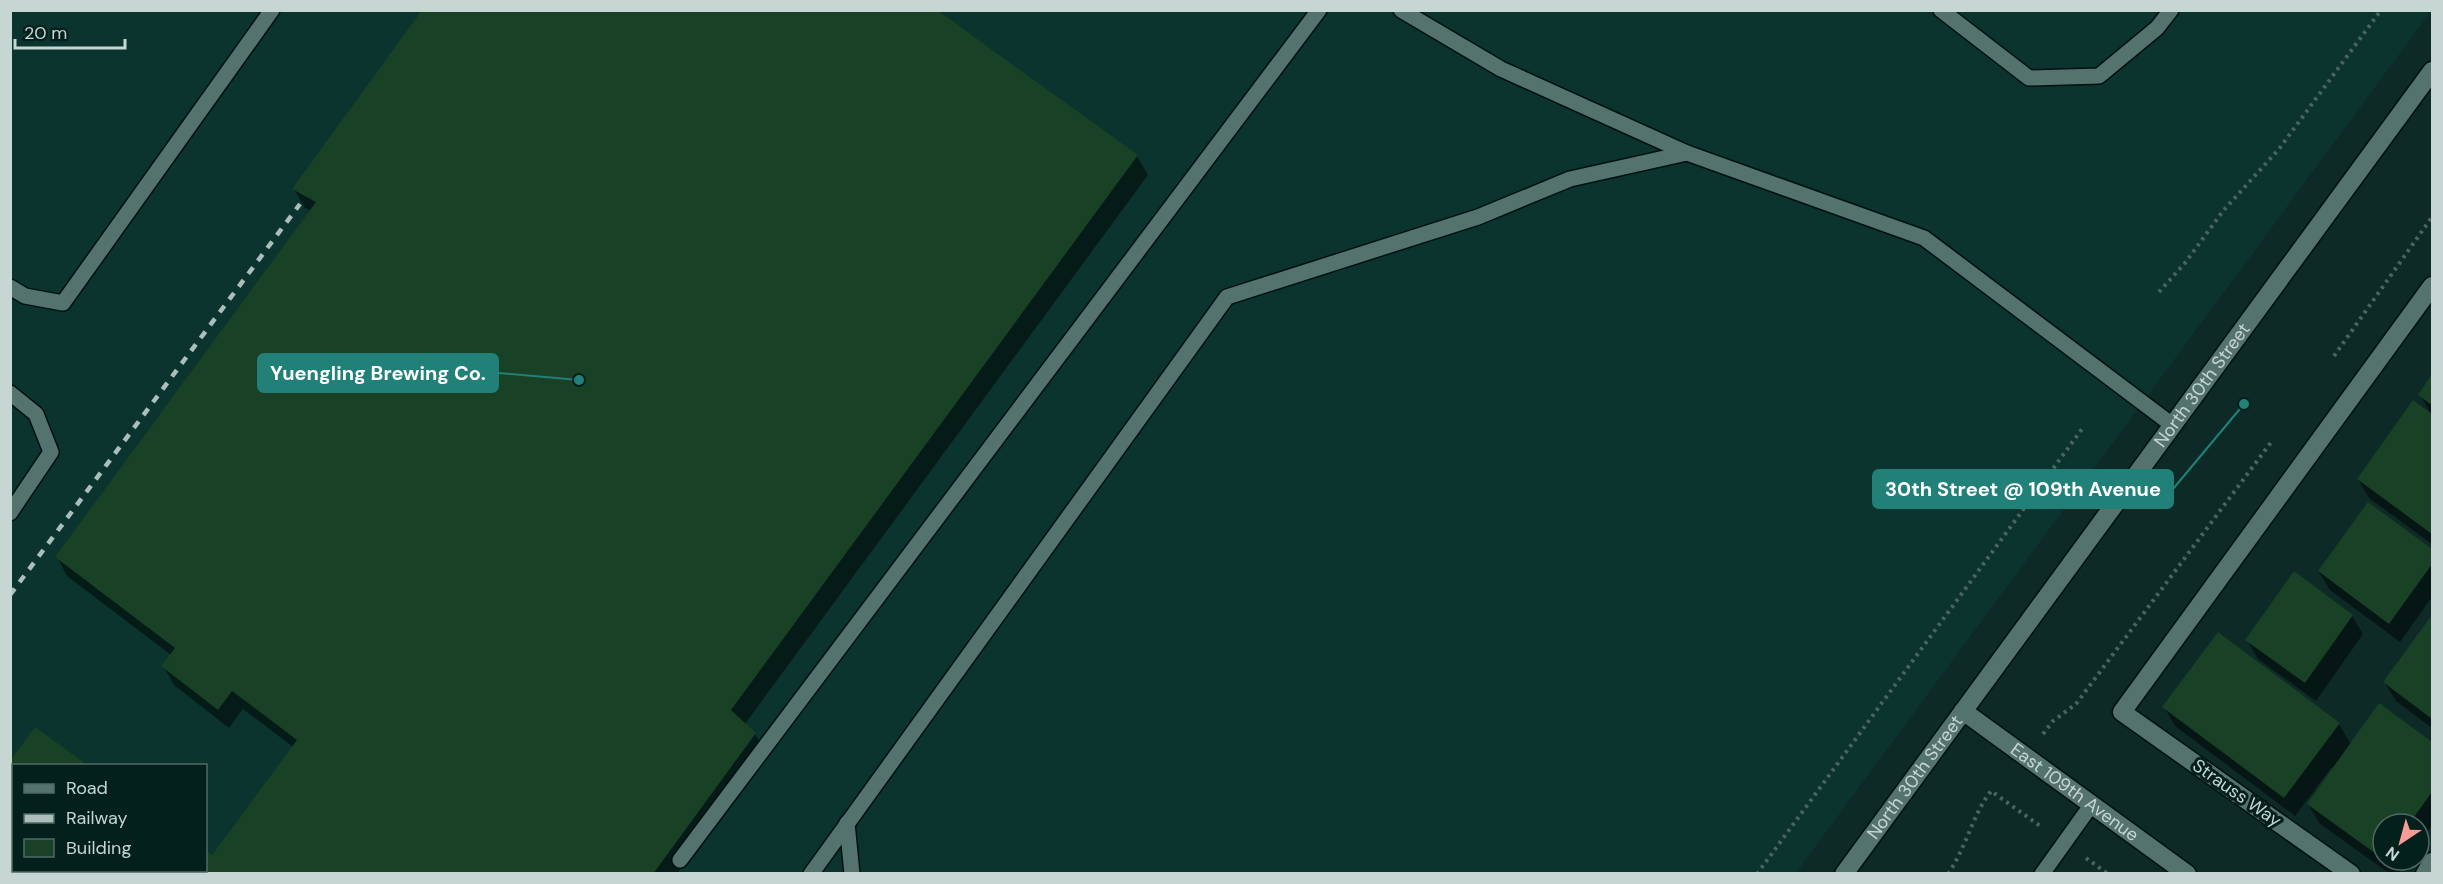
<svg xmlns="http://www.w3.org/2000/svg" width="2443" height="884" viewBox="0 0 2443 884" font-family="'DM Sans',sans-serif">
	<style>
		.built { fill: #0b342e; fill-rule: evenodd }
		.shadow { fill: #0007 }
		.building { fill: #194125 }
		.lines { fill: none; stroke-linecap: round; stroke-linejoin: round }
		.lane-casing { stroke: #00120f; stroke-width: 18 }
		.street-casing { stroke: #00120f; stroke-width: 21 }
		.secondary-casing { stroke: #00120f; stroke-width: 21 }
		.path { stroke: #4b6460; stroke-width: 4; stroke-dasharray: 3 4.5; stroke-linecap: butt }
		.lane { stroke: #55736e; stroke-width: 15 }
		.street { stroke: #55736e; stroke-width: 18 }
		.secondary { stroke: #55736e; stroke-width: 18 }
		.rail { stroke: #acbeba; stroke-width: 4.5; stroke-dasharray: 8 8; stroke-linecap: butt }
		.labels { text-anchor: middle; stroke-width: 6; stroke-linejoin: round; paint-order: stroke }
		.street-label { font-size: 18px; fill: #c6d6d2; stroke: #03201c }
		.leader { fill: none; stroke: #218078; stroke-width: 2 }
		.callout-dot { fill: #218078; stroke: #03201c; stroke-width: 2 }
		.callout { fill: #218078; stroke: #218078; stroke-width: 2 }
		.callout-label { font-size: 20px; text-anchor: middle; font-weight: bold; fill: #fff }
	</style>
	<rect width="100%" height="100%" fill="#0d2a26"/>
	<!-- built -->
	<path class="built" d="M2432,10L1796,873L11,874L10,11ZM14,766H206V870H14Z"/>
	<!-- shadow -->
	<g class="shadow">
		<polygon points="1137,156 1148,175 745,724 755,734 766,753 677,874 10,874 14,766 14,870 206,870 206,852 213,857 293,747 243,709 229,728 174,685 163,666 171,655 67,576 57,557 311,211 305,208 294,189"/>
		<polygon points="2432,377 2432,544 2369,498 2358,479 2432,416 2420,395"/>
		<polygon points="2368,504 2432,551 2432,597 2400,642 2330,590 2319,572"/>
		<polygon points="2352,616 2363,634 2316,701 2258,659 2247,640"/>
		<polygon points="2432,618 2432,728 2396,701 2385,683"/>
		<polygon points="2379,705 2432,744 2432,825 2419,844 2419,824 2383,824 2383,860 2408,860 2398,874 2390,874 2319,823 2308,804 2333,769 2331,768 2295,816 2175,726 2164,707 2339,724 2351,745"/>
	</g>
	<!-- building -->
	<g class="building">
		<polygon points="422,10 937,10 1138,155 731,710 756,733 653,874 191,874 187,870 206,870 206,850 212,855 297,740 232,691 218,710 161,666 175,648 55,557 316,202 292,189"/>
		<polygon points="2432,374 2432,405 2418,395"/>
		<polygon points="2413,400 2432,414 2432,534 2357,479"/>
		<polygon points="2368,502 2432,549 2432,564 2389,624 2318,571"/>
		<polygon points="2294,571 2353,615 2305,683 2245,640"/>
		<polygon points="2432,615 2432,719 2383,682"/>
		<polygon points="2218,632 2340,723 2284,798 2162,707"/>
		<polygon points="2379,703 2432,742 2432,792 2409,824 2383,824 2383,859 2307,804"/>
		<polygon points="35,727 89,766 14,766 14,870 183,870 181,874 10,874 10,761"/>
	</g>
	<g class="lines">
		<!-- lane casing -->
		<g class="lane-casing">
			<g id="lane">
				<polyline points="1401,10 1501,69 1687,153 1924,238 2171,424"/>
				<polyline points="1941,10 2029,78 2099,76 2157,28 2171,10"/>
				<polyline points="10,287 25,296 63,303 272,10"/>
				<polyline points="10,393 36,414 51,452 10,513"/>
				<polyline points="847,823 852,874"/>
				<polyline points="680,860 1319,10"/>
				<polyline points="811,874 1227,297 1478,217 1570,179 1687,153"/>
				<polyline points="2042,874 2092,804"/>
			</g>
		</g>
		<!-- street casing -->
		<g class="street-casing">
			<g id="street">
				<polyline points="2351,874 2122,712 2432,286"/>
				<polyline points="2425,874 2432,862"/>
			</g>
		</g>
		<!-- secondary casing -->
		<g class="secondary-casing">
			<g id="secondary">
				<path id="s1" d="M1963,711L2187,874"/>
				<path id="s2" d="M1844,874L2432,71"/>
			</g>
		</g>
		<!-- path -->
		<g class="path">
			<polyline points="2159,292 2185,263 2223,211 2279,149 2381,10"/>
			<polyline points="2334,356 2432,217"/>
			<polyline points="2043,734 2053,721 2076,704 2272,441"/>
			<polyline points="2086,858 2108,874"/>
			<polyline points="1757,874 2082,429"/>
			<path d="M1948,874C1966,848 1972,816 1991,791L2043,828"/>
		</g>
		<!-- lane -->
		<use href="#lane" class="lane"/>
		<!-- street -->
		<use href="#street" class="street"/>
		<!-- secondary -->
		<use href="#secondary" class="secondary"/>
		<!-- rail -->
		<polyline class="rail" points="10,595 300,204"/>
	</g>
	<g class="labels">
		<!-- street labels -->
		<g class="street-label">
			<text dy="6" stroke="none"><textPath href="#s2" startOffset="606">North 30th Street</textPath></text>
			<text dy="6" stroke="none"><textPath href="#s2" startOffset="120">North 30th Street</textPath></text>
			<text dy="6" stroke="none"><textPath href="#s1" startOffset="138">East 109th Avenue</textPath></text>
			<text transform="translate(2237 793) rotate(35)" y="6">Strauss Way</text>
		</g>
	</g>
	<!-- callouts -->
	<path class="leader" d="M579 380L498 373M2244 404L2173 489"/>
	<g class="callout-dot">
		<circle cx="579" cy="380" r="6"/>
		<circle cx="2244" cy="404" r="6"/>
	</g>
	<g class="callout">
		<rect x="258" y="354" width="240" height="38" rx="6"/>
		<rect x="1873" y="470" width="300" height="38" rx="6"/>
	</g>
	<g class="callout-label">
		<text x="378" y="380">Yuengling Brewing Co.</text>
		<text x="2023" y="496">30th Street @ 109th Avenue</text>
	</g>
	<!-- border -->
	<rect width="2443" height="884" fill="none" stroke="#c6d6d2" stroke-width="24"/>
	<!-- legend -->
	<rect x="12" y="764" width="195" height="108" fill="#03201c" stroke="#516965" stroke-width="1.5"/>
	<rect x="24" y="784" width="30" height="9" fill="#55736e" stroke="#516965" stroke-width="1.5"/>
	<text x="66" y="794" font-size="18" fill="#c6d6d2">Road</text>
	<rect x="24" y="814" width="30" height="9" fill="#acbeba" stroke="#516965" stroke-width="1.5"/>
	<text x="66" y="824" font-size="18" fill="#c6d6d2">Railway</text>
	<rect x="24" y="839" width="30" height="18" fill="#194125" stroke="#516965" stroke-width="1.5"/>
	<text x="66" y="854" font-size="18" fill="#c6d6d2">Building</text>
	<!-- north arrow -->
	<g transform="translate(2401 842) rotate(216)"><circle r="28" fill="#03201c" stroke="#516965" stroke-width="1.5"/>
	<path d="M0-4.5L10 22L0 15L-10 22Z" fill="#f59c95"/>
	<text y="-9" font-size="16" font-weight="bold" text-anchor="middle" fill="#c6d6d2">N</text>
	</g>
	<!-- scale -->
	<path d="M15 39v9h110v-9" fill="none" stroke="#c6d6d2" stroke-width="3"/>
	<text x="24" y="39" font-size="18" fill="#c6d6d2" stroke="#03201c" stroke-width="4.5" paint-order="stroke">20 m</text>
</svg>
